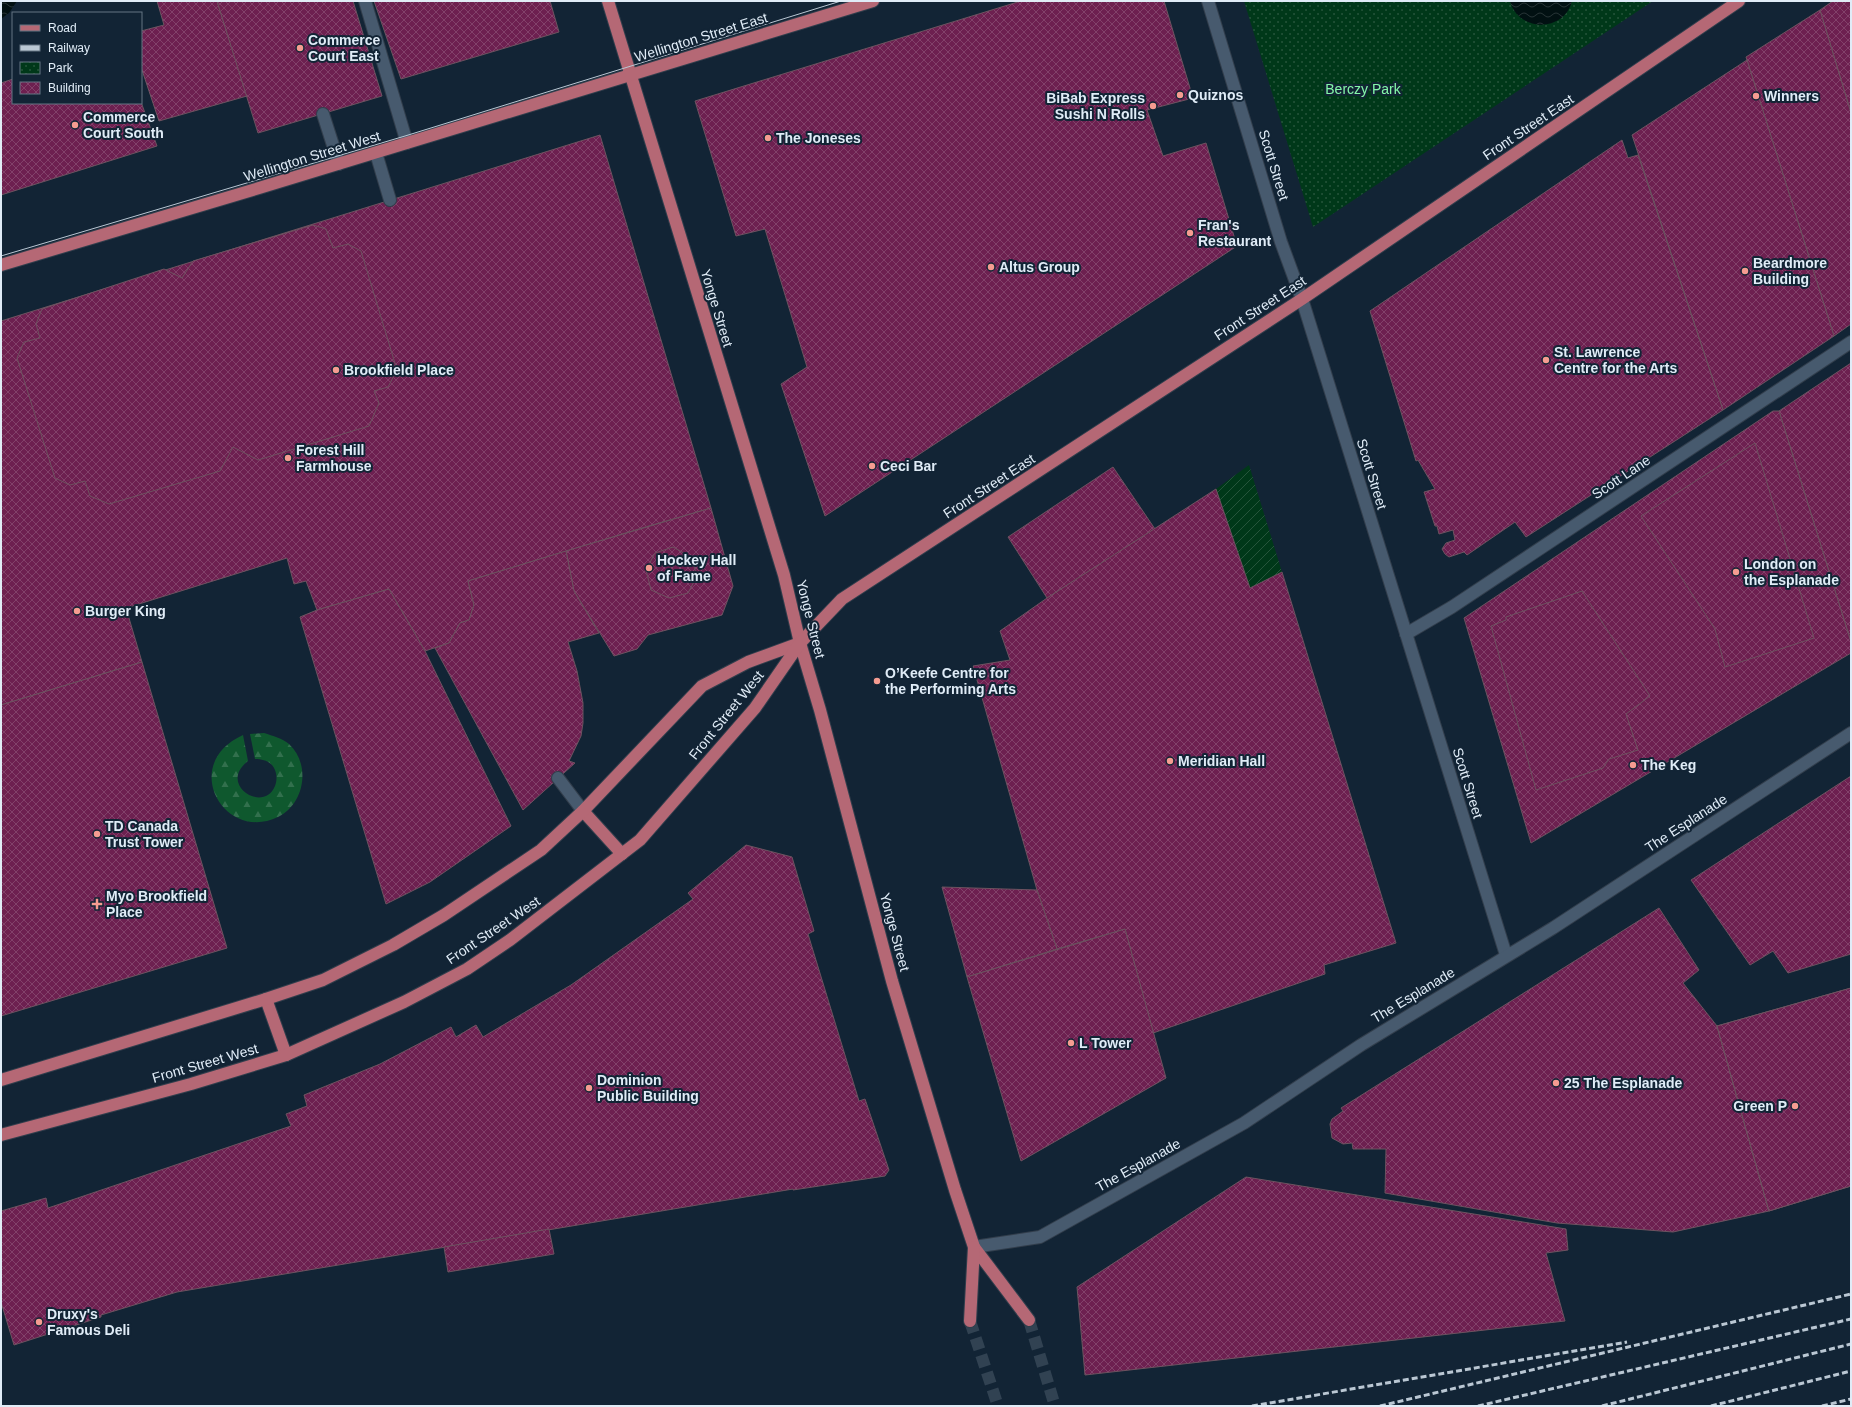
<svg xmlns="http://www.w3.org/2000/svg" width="1852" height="1407" viewBox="0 0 1852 1407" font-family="Helvetica,sans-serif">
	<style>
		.forest { fill: url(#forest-firs) }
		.park { fill: url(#park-dots) }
		.garden { fill: url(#garden-furrows) }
		.water { fill: url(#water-waves) }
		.building { fill: url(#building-cross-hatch); stroke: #6d5360 }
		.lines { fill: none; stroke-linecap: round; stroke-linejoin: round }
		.primary-tunnel { stroke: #314252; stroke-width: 12; stroke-dasharray: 12 6; stroke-linecap: butt }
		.lane-casing { stroke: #323e4c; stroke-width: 14 }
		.street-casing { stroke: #323e4c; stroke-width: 14 }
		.secondary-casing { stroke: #323e4c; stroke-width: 14 }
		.primary-casing { stroke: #323e4c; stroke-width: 14 }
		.lane { stroke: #475a6e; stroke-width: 12 }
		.street { stroke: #475a6e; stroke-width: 12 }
		.secondary { stroke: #475a6e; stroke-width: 12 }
		.primary { stroke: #b56875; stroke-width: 12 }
		.tram { stroke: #bac7d3; stroke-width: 1 }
		.rail { stroke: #bac7d3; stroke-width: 3; stroke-dasharray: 6 3; stroke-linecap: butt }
		.poi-dot { fill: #f59c91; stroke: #122435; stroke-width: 1.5 }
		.labels { text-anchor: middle; stroke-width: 4; stroke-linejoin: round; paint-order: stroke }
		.street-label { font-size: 14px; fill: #e0ecf7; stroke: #122435 }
		.poi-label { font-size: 14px; font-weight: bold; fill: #e0ecf7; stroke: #122435; text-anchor: start }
		.park-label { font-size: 14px; fill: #84f7a9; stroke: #122435 }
	</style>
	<defs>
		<pattern id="forest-firs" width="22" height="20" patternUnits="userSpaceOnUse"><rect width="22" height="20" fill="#0f582e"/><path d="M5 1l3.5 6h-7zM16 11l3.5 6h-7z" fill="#32704d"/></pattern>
		<pattern id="park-dots" width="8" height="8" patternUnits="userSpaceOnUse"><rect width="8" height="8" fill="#003819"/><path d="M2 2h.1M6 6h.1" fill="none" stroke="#25553b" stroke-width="1.8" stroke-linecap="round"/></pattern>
		<pattern id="garden-furrows" width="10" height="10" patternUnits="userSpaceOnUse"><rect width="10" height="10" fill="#003819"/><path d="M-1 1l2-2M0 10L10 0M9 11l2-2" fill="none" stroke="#25553b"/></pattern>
		<pattern id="water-waves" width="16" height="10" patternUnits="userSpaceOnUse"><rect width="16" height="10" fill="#011012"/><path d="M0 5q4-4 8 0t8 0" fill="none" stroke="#263335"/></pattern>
		<pattern id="building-cross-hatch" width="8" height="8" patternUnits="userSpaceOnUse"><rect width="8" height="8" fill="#6d2050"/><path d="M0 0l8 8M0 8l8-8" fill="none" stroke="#82416a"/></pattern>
	</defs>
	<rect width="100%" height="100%" fill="#122435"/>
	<!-- forest -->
	<path class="forest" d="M264,733C273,736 282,738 289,744C311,764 305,804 278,817C224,843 179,764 243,735L248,761C217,785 264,814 275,786C277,781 277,775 275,770C272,762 264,759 255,759L250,734Z"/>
	<!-- park -->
	<polygon class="park" points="1244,1 1653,1 1313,227"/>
	<!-- garden -->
	<polygon class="garden" points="1249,465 1282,572 1250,588 1216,489"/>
	<!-- water -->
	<g class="water">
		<polygon points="1,1 17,1 9,13 1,19"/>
		<path d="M1510,1H1572C1564,33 1518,32 1510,1Z"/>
	</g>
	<!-- building -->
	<g class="building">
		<polygon points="157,1 217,1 247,96 159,121 141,67 141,31 164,25"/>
		<polygon points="217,1 353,1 382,96 258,133"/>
		<polygon points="374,1 550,1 559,32 401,79"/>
		<polygon points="1021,1 1164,1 1193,98 1147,110 1163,156 1206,143 1237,246 825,516 781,384 807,367 765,229 736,236 695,101"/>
		<polygon points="1833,1 1851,1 1851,113 1820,10"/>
		<polygon points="1820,10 1851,113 1851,324 1834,336 1746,57"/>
		<polygon points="1747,60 1834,336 1723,410 1632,135"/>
		<polygon points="13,79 13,103 141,102 157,146 1,195 1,83"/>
		<polygon points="600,135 711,508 642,528 468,581 474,605 469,620 460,623 449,643 425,651 389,589 317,610 306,581 294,584 287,558 126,608 142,662 1,705 1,321"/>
		<polygon points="1622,140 1628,158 1638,155 1723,410 1526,537 1515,522 1467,555 1464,552 1449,557 1445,554 1442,549 1446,543 1455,540 1453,530 1439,534 1437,526 1435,526 1424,492 1435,489 1418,460 1416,461 1370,311"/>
		<polygon points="313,225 326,229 333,248 348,244 361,251 397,370 388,387 374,391 379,403 369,426 258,460 233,447 220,471 109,504 90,496 85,481 70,485 55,478 17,358 24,342 40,338 36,324 42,309 164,269 182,278 193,261"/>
		<polygon points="1851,363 1851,642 1779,411"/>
		<polygon points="1773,411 1779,411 1851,642 1851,653 1531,843 1464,618"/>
		<polygon points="1755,443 1814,638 1725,667 1715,629 1641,516"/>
		<polygon points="1113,467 1155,529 1047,598 1008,537"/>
		<polygon points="1216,489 1250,588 1282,572 1396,943 1324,965 1325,974 1153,1033 1125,929 1057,949 1037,890 973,666 1010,660 1000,631 1047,598"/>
		<polygon points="711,508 733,586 722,615 648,635 637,649 614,656 574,591 566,551"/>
		<polygon points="673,547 691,557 697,576 688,593 669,598 651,590 646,570 655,553"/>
		<polygon points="566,551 574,591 599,633 568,642 577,671 583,703 583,723 581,736 569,761 575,763 523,810 435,648 449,643 460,623 469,620 474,605 468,581"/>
		<polygon points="389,589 425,651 511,826 430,882 386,904 300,617 317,610"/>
		<polygon points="1582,591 1650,696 1626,714 1638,750 1609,759 1603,768 1536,790 1491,626 1506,620 1506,617"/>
		<polygon points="142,662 227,948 1,1016 1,705"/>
		<polygon points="1851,776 1851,954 1788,973 1773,951 1750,965 1691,880"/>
		<polygon points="746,845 792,857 814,931 808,934 859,1101 865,1099 889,1170 885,1176 793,1190 793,1189 177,1292 101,1315 101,1317 14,1345 1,1302 1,1211 46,1198 48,1208 291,1126 286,1114 307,1106 304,1095 380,1064 451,1027 456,1037 476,1025 483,1037 571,985 693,899 688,893"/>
		<polygon points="942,887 1037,890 1057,949 967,977"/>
		<polygon points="1659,908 1699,970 1683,983 1717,1026 1769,1211 1673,1232 1557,1223 1385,1193 1386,1149 1353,1149 1352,1143 1343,1144 1332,1138 1330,1124 1332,1119 1343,1111 1341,1108"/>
		<polygon points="1125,929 1166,1078 1021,1161 967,977"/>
		<polygon points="1851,988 1851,1186 1769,1211 1717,1026"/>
		<polygon points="1851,988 1851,1186 1769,1211 1717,1026"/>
		<polygon points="1246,1177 1566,1229 1568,1250 1546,1253 1565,1321 1085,1375 1077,1287"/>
		<polygon points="549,1229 554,1254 448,1272 444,1247"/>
	</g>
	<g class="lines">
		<!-- primary-tunnel -->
		<g class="primary-tunnel">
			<polyline points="1029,1320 1055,1406"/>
			<polyline points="970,1321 998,1406"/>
		</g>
		<!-- lane casing -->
		<g class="lane-casing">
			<g id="lane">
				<polyline points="365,1 407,143"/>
				<polyline points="323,114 339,164"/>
				<polyline points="376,153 390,200"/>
				<polyline points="1406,634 1452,607 1851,342"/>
				<polyline points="558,778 583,811"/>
			</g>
		</g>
		<!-- street casing -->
		<g class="street-casing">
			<polyline id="street" points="1208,1 1281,242 1302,299 1506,955"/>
		</g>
		<!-- secondary casing -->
		<g class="secondary-casing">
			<polyline id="secondary" points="974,1247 1040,1237 1244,1123 1361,1045 1553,928 1851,733"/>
		</g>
		<!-- primary casing -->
		<g class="primary-casing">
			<g id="primary">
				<polyline points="608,1 784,575 800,643 820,710 892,981 955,1190 974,1247 1029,1320"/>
				<polyline points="1,265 259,188 873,1"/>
				<polyline points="583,811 622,854"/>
				<polyline points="266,999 286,1055"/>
				<polyline points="1,1080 266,999 323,980 393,945 444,915 541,850 583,811 702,686 748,662 800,643"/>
				<polyline points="1,1135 191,1084 286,1055 404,1002 467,969 510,940 640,840 755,708 800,643 842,599 1302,299 1739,1"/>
				<polyline points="970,1321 974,1247"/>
			</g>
		</g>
		<!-- lane -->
		<use href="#lane" class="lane"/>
		<!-- street -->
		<use href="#street" class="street"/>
		<!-- secondary -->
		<use href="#secondary" class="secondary"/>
		<!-- primary -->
		<use href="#primary" class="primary"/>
		<!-- tram -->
		<polyline class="tram" points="1,256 405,136 841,1"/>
		<!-- rail -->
		<g class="rail">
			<polyline points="1252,1406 1627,1342"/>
			<polyline points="1380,1406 1851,1294"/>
			<polyline points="1478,1406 1851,1319"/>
			<polyline points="1602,1406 1851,1344"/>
			<polyline points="1711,1406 1851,1371"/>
			<polyline points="1822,1406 1851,1399"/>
		</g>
	</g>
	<!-- markers -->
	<g class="poi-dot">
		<circle cx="300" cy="48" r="4"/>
		<circle cx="1180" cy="95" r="4"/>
		<circle cx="1756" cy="96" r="4"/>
		<circle cx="1153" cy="106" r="4"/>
		<circle cx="75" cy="125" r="4"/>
		<circle cx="768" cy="138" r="4"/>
		<circle cx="1190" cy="233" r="4"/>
		<circle cx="991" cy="267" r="4"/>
		<circle cx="1745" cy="271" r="4"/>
		<circle cx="1546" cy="360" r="4"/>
		<circle cx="336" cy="370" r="4"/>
		<circle cx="288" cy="458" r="4"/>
		<circle cx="872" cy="466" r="4"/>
		<circle cx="649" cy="568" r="4"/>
		<circle cx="1736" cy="572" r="4"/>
		<circle cx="77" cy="611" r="4"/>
		<circle cx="877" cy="681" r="4"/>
		<circle cx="1170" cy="761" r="4"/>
		<circle cx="1633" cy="765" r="4"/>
		<circle cx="97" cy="834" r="4"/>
		<path d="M95 898h4v4h4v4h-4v4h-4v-4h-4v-4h4z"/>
		<circle cx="1071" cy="1043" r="4"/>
		<circle cx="1556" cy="1083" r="4"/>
		<circle cx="589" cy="1088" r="4"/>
		<circle cx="1795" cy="1106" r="4"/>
		<circle cx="39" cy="1322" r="4"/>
	</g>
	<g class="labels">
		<!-- street labels -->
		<g class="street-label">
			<text transform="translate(701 37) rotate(-17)" y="5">Wellington Street East</text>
			<text transform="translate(1528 127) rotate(-34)" y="5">Front Street East</text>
			<text transform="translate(312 156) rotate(-17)" y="5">Wellington Street West</text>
			<text transform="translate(1274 165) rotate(73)" y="5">Scott Street</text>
			<text transform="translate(717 308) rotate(73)" y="5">Yonge Street</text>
			<text transform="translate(1260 308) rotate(-33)" y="5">Front Street East</text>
			<text transform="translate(1372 474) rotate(73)" y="5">Scott Street</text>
			<text transform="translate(1621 477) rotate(-34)" y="5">Scott Lane</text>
			<text transform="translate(989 486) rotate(-33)" y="5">Front Street East</text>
			<text transform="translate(811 619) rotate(76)" y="5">Yonge Street</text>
			<text transform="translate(726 715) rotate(-51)" y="5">Front Street West</text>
			<text transform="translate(1468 783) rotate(73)" y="5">Scott Street</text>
			<text transform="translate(1686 823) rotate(-33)" y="5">The Esplanade</text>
			<text transform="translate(493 930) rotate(-34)" y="5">Front Street West</text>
			<text transform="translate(895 932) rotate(75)" y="5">Yonge Street</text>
			<text transform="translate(1413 995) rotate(-31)" y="5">The Esplanade</text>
			<text transform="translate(205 1063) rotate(-16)" y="5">Front Street West</text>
			<text transform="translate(1138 1165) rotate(-29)" y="5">The Esplanade</text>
		</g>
		<!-- poi labels -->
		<g class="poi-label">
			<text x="308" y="45">Commerce<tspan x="308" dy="16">Court East</tspan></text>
			<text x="1188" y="100">Quiznos</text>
			<text x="1764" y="101">Winners</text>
			<text x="1145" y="103" text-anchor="end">BiBab Express<tspan x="1145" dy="16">Sushi N Rolls</tspan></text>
			<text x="83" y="122">Commerce<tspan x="83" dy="16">Court South</tspan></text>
			<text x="776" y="143">The Joneses</text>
			<text x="1198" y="230">Fran's<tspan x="1198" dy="16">Restaurant</tspan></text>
			<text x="1753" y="268">Beardmore<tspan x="1753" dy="16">Building</tspan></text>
			<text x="999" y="272">Altus Group</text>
			<text x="1554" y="357">St. Lawrence<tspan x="1554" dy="16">Centre for the Arts</tspan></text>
			<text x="344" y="375">Brookfield Place</text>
			<text x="296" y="455">Forest Hill<tspan x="296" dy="16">Farmhouse</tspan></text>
			<text x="880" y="471">Ceci Bar</text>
			<text x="657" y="565">Hockey Hall<tspan x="657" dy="16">of Fame</tspan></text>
			<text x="1744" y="569">London on<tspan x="1744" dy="16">the Esplanade</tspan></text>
			<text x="85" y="616">Burger King</text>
			<text x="885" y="678">O’Keefe Centre for<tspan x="885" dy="16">the Performing Arts</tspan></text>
			<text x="1178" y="766">Meridian Hall</text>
			<text x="1641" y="770">The Keg</text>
			<text x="105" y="831">TD Canada<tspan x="105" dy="16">Trust Tower</tspan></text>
			<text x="106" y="901">Myo Brookfield<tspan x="106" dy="16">Place</tspan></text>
			<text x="1079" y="1048">L Tower</text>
			<text x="597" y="1085">Dominion<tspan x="597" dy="16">Public Building</tspan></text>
			<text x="1564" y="1088">25 The Esplanade</text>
			<text x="1787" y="1111" text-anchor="end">Green P</text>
			<text x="47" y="1319">Druxy's<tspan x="47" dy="16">Famous Deli</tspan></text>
		</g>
		<!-- park labels -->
		<g class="park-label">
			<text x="1363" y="94">Berczy Park</text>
		</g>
	</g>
	<!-- border -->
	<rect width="1852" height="1407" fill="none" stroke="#e0ecf7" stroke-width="4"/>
	<!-- legend -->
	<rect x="12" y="12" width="130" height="92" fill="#122435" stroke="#647483"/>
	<rect x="20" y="25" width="20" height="6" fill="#b56875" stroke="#647483"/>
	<text x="48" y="32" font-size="12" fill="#e0ecf7">Road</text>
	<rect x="20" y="45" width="20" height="6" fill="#bac7d3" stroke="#647483"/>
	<text x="48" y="52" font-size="12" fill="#e0ecf7">Railway</text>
	<rect x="20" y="62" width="20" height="12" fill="url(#park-dots)" stroke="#647483"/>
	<text x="48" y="72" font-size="12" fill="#e0ecf7">Park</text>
	<rect x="20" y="82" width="20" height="12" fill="url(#building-cross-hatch)" stroke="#647483"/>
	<text x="48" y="92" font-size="12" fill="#e0ecf7">Building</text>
</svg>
